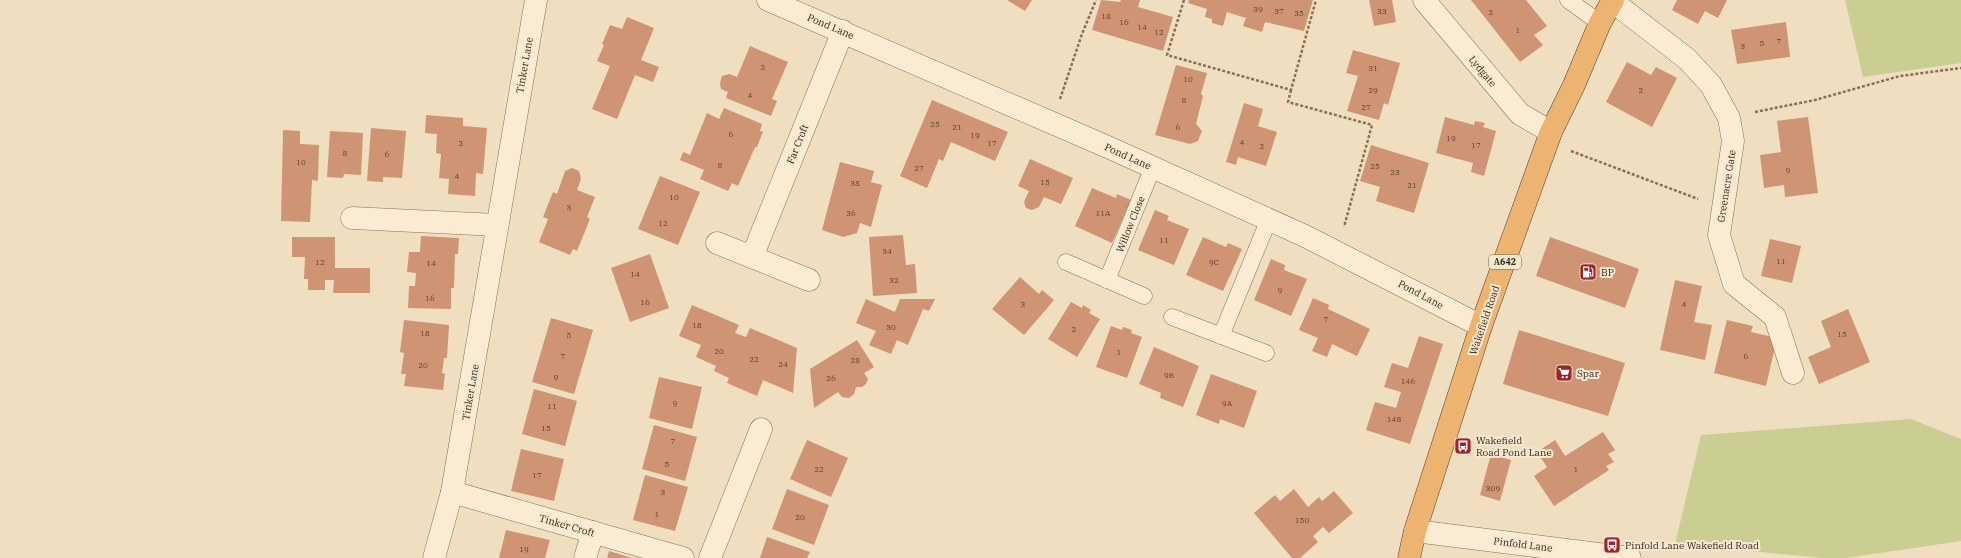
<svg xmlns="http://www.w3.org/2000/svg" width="1961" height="558" viewBox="0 0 1961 558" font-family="'IBM Plex Serif',serif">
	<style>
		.green { fill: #cbce93 }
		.building { fill: #cf9474 }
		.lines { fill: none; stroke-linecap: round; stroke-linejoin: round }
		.service-casing { stroke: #896f57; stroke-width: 17 }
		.minor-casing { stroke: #896f57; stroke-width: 23 }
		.trunk-casing { stroke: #573d2c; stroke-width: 23 }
		.path { stroke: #896f57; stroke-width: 2.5; stroke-dasharray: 3 2; stroke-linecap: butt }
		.service { stroke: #faecd3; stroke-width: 16 }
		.minor { stroke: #faecd3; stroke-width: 22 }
		.trunk { stroke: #ecb470; stroke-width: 22 }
		.labels { text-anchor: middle; stroke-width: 4; stroke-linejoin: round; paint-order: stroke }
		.number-label { font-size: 8px; fill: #5e4332 }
		.shield { fill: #f7e9d0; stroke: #716252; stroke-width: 1 }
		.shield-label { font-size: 9px; font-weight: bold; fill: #38281c }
		.street-label { font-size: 10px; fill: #38281c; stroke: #f7e9d0 }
		.poi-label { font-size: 10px; fill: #38281c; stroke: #f7e9d0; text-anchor: start }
	</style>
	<rect width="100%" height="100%" fill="#f0dec0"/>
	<!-- green -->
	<g class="green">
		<polygon points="1845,0 1961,0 1961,63 1863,77"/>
		<polygon points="1911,419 1961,439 1961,541 1846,558 1824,558 1675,544 1701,435"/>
	</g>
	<!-- building -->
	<g class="building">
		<polygon points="1007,0 1032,0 1025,11"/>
		<polygon points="1101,0 1120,2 1121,0 1140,0 1138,7 1173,17 1163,51 1092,30"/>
		<polygon points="1189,0 1313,0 1304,31 1265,22 1262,32 1243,26 1246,18 1227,12 1223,26 1212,23 1212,19 1205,17 1207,9 1188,3"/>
		<polygon points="1369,0 1392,0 1396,22 1374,26"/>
		<polygon points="1471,0 1526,0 1547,26 1534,35 1543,45 1520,62"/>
		<polygon points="1677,0 1727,0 1718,18 1705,11 1698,24 1672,10"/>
		<polygon points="627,17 654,28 641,60 659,67 653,82 635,75 617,119 592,109 610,66 597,61 604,45 602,44 610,25 622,29"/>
		<polygon points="1786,22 1790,57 1737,64 1731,30"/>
		<polygon points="750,46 788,62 772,99 777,101 771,116 726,98 728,92 721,89 720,83 722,76 729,74 737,77"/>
		<polygon points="1353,50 1400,63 1388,105 1384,103 1379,120 1347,111 1358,76 1346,73"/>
		<polygon points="1627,62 1651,75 1656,67 1677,78 1652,127 1606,102"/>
		<polygon points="1176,65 1207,73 1201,94 1203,96 1196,124 1202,131 1198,141 1190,144 1155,135"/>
		<polygon points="932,100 1008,132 995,161 951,142 943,161 939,159 927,188 900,176"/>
		<polygon points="1244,103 1263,109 1258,126 1277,132 1266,166 1238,157 1236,165 1226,162"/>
		<polygon points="724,108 762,124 760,131 763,132 757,147 755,147 738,186 732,183 728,191 700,179 704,170 680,160 683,152 690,155 707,113 719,119"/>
		<polygon points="426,115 463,118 463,126 487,128 483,174 476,173 475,196 448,194 449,179 439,178 441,154 436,153 437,134 425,133"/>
		<polygon points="1445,117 1474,125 1475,121 1485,123 1483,127 1496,131 1484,176 1471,172 1473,163 1436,153"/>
		<polygon points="1808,117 1818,193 1785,197 1784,185 1764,188 1760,155 1781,152 1777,121"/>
		<polygon points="371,128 406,131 402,178 383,177 383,182 367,181"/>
		<polygon points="283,130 300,131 300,144 319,145 318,181 312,180 310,222 281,221"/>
		<polygon points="330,131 363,133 361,175 344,174 343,178 327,177"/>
		<polygon points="1371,145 1429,163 1414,213 1376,201 1380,187 1360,181"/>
		<polygon points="1030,159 1073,178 1061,204 1044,197 1039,207 1032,210 1026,208 1024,202 1029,191 1018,186"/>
		<polygon points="840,162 874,171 871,182 882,185 871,227 860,223 857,233 843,237 822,230"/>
		<polygon points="572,168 579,171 581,179 577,190 595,197 587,217 590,219 577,251 573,249 570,255 539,242 548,219 543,217 553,192 557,194 565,171"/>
		<polygon points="660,176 700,192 678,245 638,229"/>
		<polygon points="1092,188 1116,198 1117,194 1131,200 1112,243 1075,226"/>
		<polygon points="1155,210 1169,216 1167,220 1189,229 1174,265 1138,250"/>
		<polygon points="903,235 906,265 915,264 917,293 873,296 869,237"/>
		<polygon points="421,236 459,238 458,254 455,254 454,288 451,288 451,309 408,308 409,286 415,286 416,273 407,272 409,252 420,252"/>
		<polygon points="292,237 335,237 335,268 370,268 370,293 333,293 334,280 325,280 325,290 308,290 308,279 304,279 305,257 292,257"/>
		<polygon points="1203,237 1226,247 1228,243 1242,249 1223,291 1186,275"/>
		<polygon points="1550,237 1639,269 1625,308 1536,276"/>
		<polygon points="1770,239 1801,246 1792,283 1761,276"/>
		<polygon points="650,254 669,308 630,322 611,268"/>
		<polygon points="1271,259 1285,265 1284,270 1307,279 1291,316 1254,300"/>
		<polygon points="1020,277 1039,294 1042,290 1054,300 1024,335 992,309"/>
		<polygon points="1675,280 1702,286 1694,322 1712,325 1705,360 1660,350"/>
		<polygon points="1313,298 1329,305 1328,309 1370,329 1357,356 1332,344 1327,357 1312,351 1318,338 1299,330"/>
		<polygon points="866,299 895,312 900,299 935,299 929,311 923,309 908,345 897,340 891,354 869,345 876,331 856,323"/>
		<polygon points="1071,302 1082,308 1083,305 1091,310 1089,313 1100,319 1077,357 1048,339"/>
		<polygon points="692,305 739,325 735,333 746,337 750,328 797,348 793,393 763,380 757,396 727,383 729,378 714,371 716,366 696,357 701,345 679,336"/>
		<polygon points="1848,309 1870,362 1819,384 1808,357 1831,347 1821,321"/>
		<polygon points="551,318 593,330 574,394 532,382"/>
		<polygon points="404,320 449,325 447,358 444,358 442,373 445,374 443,390 404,386 406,374 401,374 404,353 400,352"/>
		<polygon points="1727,320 1753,326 1751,332 1777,338 1766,386 1714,373"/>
		<polygon points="1111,326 1122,330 1123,327 1132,330 1131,333 1142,337 1127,378 1096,367"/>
		<polygon points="1519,330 1625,363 1608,416 1503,384"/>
		<polygon points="1419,336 1443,344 1410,444 1366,430 1375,402 1396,408 1401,392 1384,387 1392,363 1408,368"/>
		<polygon points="857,340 874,367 864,373 868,379 866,384 862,387 856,387 854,394 849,398 842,397 838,392 814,408 810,369"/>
		<polygon points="1154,347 1199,366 1183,407 1160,398 1161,393 1139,384"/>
		<polygon points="1211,374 1257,391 1244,428 1220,419 1219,424 1196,415"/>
		<polygon points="659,377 702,387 692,429 649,418"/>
		<polygon points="534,389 577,401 565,446 522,434"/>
		<polygon points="654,425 697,437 685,481 642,469"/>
		<polygon points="1603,432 1615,450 1608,454 1614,462 1606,466 1609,470 1554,506 1534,476 1547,467 1537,452 1555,440 1565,456"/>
		<polygon points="807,440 848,458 831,497 790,479"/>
		<polygon points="521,449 564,459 554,501 511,491"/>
		<polygon points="1491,454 1511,460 1500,501 1480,495"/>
		<polygon points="645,475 688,487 675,531 633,520"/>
		<polygon points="787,489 829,505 814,545 772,529"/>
		<polygon points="1294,489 1308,507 1319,497 1322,501 1334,491 1353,513 1329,533 1323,527 1313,536 1318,542 1300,558 1292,558 1254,513 1275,495 1280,501"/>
		<polygon points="506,530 550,540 545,558 499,558"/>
		<polygon points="767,537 810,552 807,558 760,558"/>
		<polygon points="609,551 632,558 607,558"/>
	</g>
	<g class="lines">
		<!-- service casing -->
		<g class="service-casing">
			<g id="service">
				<polyline points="1568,0 1600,23"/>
				<polyline points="1066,262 1144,296"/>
				<polyline points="1107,280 1153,167"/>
				<polyline points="1172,317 1266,353"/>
				<polyline points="1221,336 1269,219"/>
			</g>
		</g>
		<!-- minor casing -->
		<g class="minor-casing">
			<g id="minor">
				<polyline points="768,0 1110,148 1305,236 1481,326"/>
				<polyline points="1424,0 1520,114 1551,132"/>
				<polyline points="1612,1 1687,59 1711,85 1729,118 1733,141 1719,235 1734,284 1775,317 1793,373"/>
				<polyline points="352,218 497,225"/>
				<polyline points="717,243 809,280"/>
				<polyline points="752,257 843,31"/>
				<polyline points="452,492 683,558"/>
				<polyline points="1415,531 1630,558"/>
				<polyline points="434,558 452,492 536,0"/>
				<polyline points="585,558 593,532"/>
				<polyline points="710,558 761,429"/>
			</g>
		</g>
		<!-- trunk casing -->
		<g class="trunk-casing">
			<polyline id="trunk" points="1409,558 1415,531 1481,326 1551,132 1574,85 1600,23 1613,0"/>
		</g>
		<!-- path -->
		<g class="path">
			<polyline points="1184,0 1167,55 1291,90 1316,0"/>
			<polyline points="1291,90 1288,102 1372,125 1344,227"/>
			<polyline points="1060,99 1082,34 1096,0"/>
			<polyline points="1755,112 1815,100 1900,76 1961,68"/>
			<polyline points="1571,151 1698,199"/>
		</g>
		<!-- service -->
		<use href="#service" class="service"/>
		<!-- minor -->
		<use href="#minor" class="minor"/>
		<!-- trunk -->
		<use href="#trunk" class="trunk"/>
	</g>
	<!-- icons -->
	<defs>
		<g id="fuel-square" transform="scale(0.9)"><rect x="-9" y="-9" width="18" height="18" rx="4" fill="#9b252d" stroke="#f7e9d0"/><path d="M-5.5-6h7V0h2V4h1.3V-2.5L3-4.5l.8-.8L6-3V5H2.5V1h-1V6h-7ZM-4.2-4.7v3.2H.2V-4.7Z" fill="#fff"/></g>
		<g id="supermarket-square" transform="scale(0.9)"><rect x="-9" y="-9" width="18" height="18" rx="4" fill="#9b252d" stroke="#f7e9d0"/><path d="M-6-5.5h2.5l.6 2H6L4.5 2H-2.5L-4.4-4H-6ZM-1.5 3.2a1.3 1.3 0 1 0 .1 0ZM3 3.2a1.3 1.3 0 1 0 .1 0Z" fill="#fff"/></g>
		<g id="bus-square" transform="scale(0.9)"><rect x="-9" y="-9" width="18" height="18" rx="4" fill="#9b252d" stroke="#f7e9d0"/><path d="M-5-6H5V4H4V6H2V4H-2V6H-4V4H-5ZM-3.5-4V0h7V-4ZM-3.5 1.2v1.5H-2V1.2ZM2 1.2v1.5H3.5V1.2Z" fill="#fff"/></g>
	</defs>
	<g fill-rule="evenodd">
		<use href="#fuel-square" x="1588" y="272"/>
		<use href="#supermarket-square" x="1564" y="373"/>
		<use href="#bus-square" x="1463" y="446"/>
		<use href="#bus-square" x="1612" y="545"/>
	</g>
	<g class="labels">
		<!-- number labels -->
		<g class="number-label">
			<text x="1258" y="12">39</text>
			<text x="1279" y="14">37</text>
			<text x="1382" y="14">33</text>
			<text x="1491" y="15">2</text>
			<text x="1299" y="16">35</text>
			<text x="1106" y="19">18</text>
			<text x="1124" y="25">16</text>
			<text x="1142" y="30">14</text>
			<text x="1518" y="33">1</text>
			<text x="1159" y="35">12</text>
			<text x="1779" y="44">7</text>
			<text x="1762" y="46">5</text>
			<text x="1743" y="49">3</text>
			<text x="763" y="70">2</text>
			<text x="1373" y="71">31</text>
			<text x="1188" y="82">10</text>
			<text x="1373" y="93">29</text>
			<text x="1641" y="93">2</text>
			<text x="750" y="98">4</text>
			<text x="1184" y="103">8</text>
			<text x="1366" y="110">27</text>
			<text x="935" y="127">25</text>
			<text x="957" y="130">21</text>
			<text x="1178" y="130">6</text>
			<text x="731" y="137">6</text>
			<text x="975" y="138">19</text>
			<text x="1451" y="141">19</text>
			<text x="1242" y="145">4</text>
			<text x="461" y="146">2</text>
			<text x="992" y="146">17</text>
			<text x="1476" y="148">17</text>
			<text x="1262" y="149">2</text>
			<text x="345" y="156">8</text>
			<text x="387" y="157">6</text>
			<text x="301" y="165">10</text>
			<text x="720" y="168">8</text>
			<text x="1375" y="169">25</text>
			<text x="919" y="171">27</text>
			<text x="1788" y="173">9</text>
			<text x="1395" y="175">23</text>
			<text x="457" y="179">4</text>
			<text x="1045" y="185">15</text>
			<text x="855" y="186">38</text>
			<text x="1412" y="188">21</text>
			<text x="674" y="200">10</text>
			<text x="569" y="210">3</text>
			<text x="851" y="216">36</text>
			<text x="1103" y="216">11A</text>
			<text x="663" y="226">12</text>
			<text x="1164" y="243">11</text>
			<text x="887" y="254">34</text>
			<text x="1781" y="264">11</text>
			<text x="320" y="265">12</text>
			<text x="1214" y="265">9C</text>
			<text x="431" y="266">14</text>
			<text x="635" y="277">14</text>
			<text x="894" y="283">32</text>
			<text x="1280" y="293">9</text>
			<text x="430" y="301">16</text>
			<text x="645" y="305">16</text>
			<text x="1023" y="307">3</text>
			<text x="1684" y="307">4</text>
			<text x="1326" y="322">7</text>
			<text x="697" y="328">18</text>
			<text x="891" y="330">30</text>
			<text x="1074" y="332">2</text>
			<text x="425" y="336">18</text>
			<text x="1842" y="337">15</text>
			<text x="569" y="338">5</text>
			<text x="719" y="354">20</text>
			<text x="1119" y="355">1</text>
			<text x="563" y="359">7</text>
			<text x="1746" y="359">6</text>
			<text x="754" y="362">22</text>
			<text x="855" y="363">28</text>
			<text x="783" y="367">24</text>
			<text x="423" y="368">20</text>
			<text x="1169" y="378">9B</text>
			<text x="556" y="380">9</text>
			<text x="831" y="381">26</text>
			<text x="1408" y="384">146</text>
			<text x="675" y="406">9</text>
			<text x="1227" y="406">9A</text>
			<text x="552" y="409">11</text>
			<text x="1394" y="422">148</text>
			<text x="546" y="431">15</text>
			<text x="673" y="444">7</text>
			<text x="667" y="467">5</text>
			<text x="819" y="472">22</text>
			<text x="1576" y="472">1</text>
			<text x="537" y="478">17</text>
			<text x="1493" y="491">309</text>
			<text x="663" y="495">3</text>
			<text x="657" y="517">1</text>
			<text x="800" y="520">20</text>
			<text x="1302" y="523">150</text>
			<text x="524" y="552">19</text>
		</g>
		<!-- shield labels -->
		<rect class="shield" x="1489" y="255" width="32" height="14" rx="3"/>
		<g class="shield-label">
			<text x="1505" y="265">A642</text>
		</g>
		<!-- street labels -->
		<g class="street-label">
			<text transform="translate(831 26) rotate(23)" y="4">Pond Lane</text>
			<text transform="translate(524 65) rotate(-80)" y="4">Tinker Lane</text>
			<text transform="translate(1483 71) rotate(50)" y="4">Lydgate</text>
			<text transform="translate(797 144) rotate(-68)" y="4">Far Croft</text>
			<text transform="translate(1128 156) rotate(24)" y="4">Pond Lane</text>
			<text transform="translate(1726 186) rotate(-81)" y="4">Greenacre Gate</text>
			<text transform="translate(1130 224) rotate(-68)" y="4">Willow Close</text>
			<text transform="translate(1421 294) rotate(28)" y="4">Pond Lane</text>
			<text transform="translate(1484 320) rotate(-71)" y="4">Wakefield Road</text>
			<text transform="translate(470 392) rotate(-80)" y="4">Tinker Lane</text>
			<text transform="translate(567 525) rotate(16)" y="4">Tinker Croft</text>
			<text transform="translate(1523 544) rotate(7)" y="4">Pinfold Lane</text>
		</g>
		<!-- poi labels -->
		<g class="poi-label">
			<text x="1601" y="276">BP</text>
			<text x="1577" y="377">Spar</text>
			<text x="1476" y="444">Wakefield<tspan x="1476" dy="12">Road Pond Lane</tspan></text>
			<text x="1625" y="549">Pinfold Lane Wakefield Road</text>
		</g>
	</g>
</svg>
